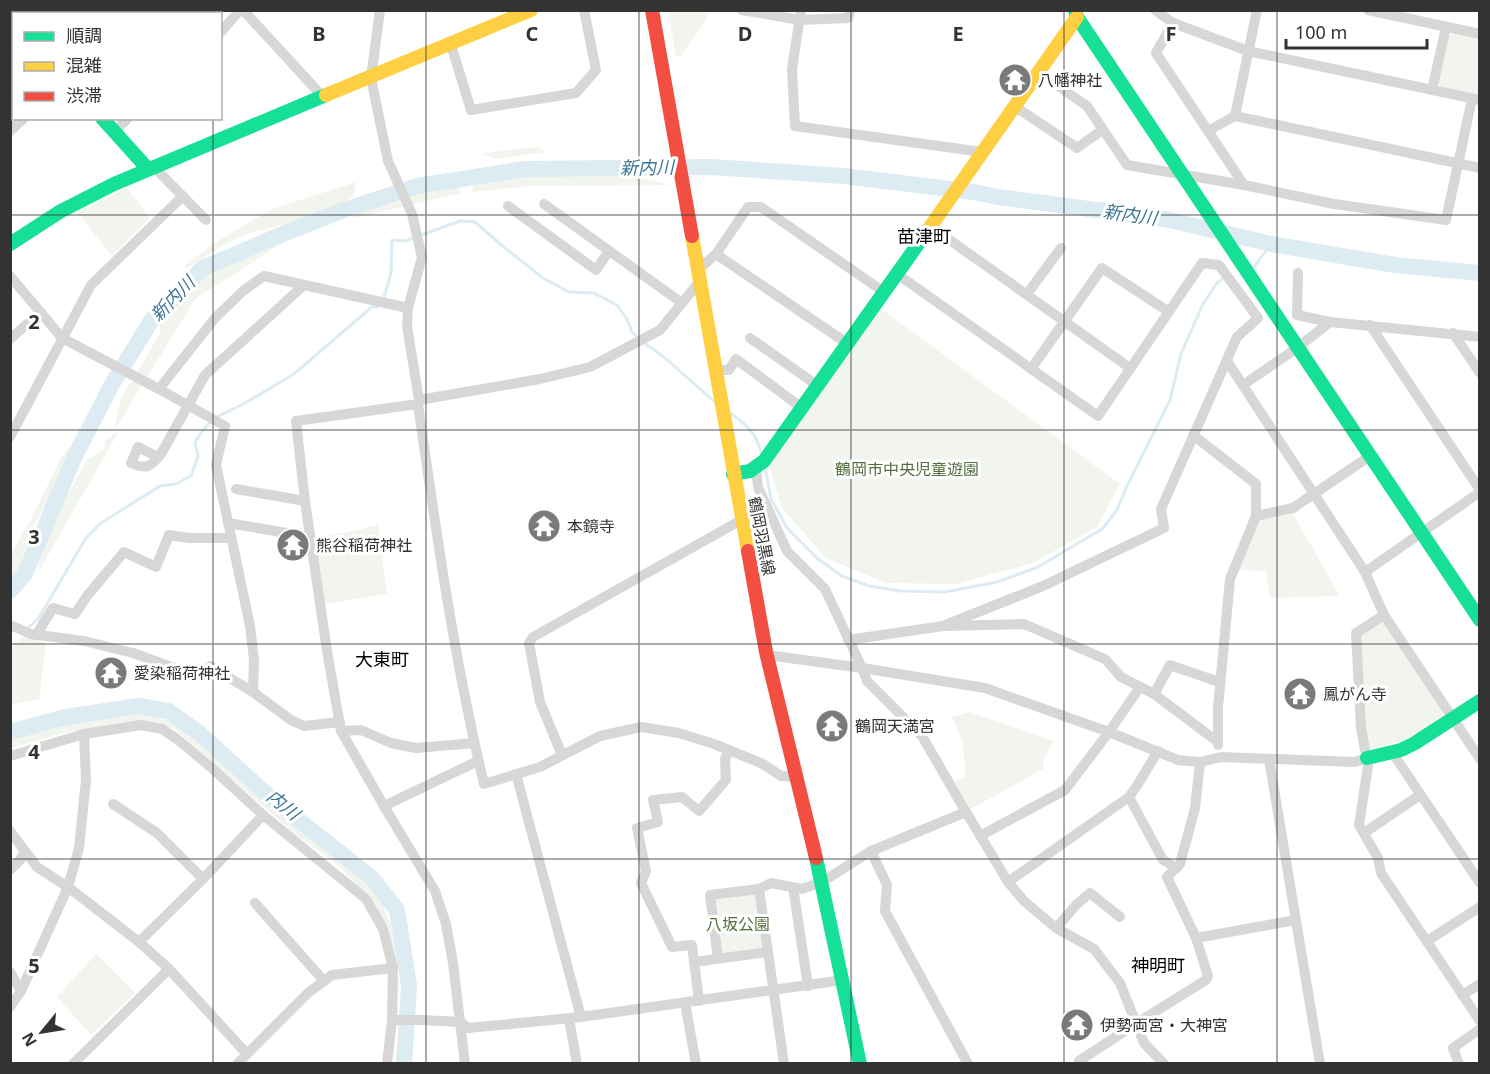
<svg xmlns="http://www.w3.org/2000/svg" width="1490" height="1074" viewBox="0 0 1490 1074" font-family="'Noto Sans','Noto Sans JP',sans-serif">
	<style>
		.green { fill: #f1f5ed }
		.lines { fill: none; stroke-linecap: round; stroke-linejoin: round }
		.stream { stroke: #ddebf3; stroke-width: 3 }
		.river { stroke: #ddebf3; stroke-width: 16 }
		.street { stroke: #d7d7d7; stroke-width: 10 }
		.fast { stroke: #16e098; stroke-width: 14 }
		.slow { stroke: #ffcf43; stroke-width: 14 }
		.jam { stroke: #f24e42; stroke-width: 14 }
		.fast-bridge { stroke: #16e098; stroke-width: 14 }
		.grid { fill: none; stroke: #333; stroke-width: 1.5; stroke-opacity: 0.55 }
		.labels { text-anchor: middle; stroke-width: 6; stroke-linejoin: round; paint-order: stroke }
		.poi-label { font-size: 16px; fill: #333; stroke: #fff; text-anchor: start }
		.park-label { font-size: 16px; fill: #56703f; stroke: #fff }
		.street-label { font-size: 16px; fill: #333; stroke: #fff }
		.water-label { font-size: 18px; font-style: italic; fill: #3f7597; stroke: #fff }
		.neighbourhood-label { font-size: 18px; fill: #000; stroke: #fff }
		.grid-label { font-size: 20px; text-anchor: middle; font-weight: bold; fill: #333; stroke: #fff; stroke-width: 6; stroke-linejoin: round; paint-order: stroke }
	</style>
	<rect width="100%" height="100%" fill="#fff"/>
	<!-- green -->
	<g class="green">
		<polygon points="668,11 709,11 708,17 680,57 676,56"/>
		<polygon points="1455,32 1479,38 1479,96 1441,87 1438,82 1448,36"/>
		<polygon points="539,147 545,152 497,159 482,154 497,151"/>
		<polygon points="530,173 606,174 637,177 670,185 530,186 473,192 472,182"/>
		<polygon points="356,182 353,196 337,207 290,223 249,233 225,244 186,269 186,265 211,245 272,209"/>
		<polygon points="460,183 460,193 355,218 352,213 427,187"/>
		<polygon points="127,188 150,218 112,256 77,212"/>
		<path d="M289,239L195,299L114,431C117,415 120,393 132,382L161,331L159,319L203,272L249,251Z"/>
		<polygon points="880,308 1120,484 1097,527 1033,563 956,584 886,583 826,558 782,508 769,466"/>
		<polygon points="119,431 39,571 39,555 61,507 87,460 105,448 105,441"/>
		<polygon points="78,437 68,457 61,479 35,522 28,553 17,578 11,584 11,554 31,519 62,456"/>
		<polygon points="1293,514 1340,596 1270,598 1266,571 1239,570 1257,521"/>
		<polygon points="378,525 387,594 325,604 315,539"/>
		<polygon points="1381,622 1385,624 1443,712 1442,716 1420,733 1399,741 1372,749 1368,747 1363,728 1360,636"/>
		<polygon points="23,636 46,643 39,699 11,705 10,649"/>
		<polygon points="135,712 152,715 172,722 191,733 263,800 355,870 379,893 392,929 398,956 398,1014 394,1014 394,955 369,898 337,864 295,834 175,729 149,721 67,732 11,748 11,739 17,736 92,718"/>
		<polygon points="969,712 1054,741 1044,758 1043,769 971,809 955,782 966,776 962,741 952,717"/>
		<polygon points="756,893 765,950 721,956 712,898"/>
		<polygon points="96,954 135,993 91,1035 57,997"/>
	</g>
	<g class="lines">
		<!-- stream -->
		<g class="stream">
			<polyline points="1251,269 1254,267 1271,244"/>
			<polyline points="383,301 391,273 392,240 405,241 460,221 475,222 505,248 543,278 569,292 594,293 617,305 627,319 632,332 638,338"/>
			<polyline points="643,342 664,357 716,403"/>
			<path d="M729,412C747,425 756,432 762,455"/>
			<polyline points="215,418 245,403 294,374 373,306 378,307"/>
			<polyline points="765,467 771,499 787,528 818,559 842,576 869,586 901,591 945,592 997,582 1038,567 1102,529 1117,510 1127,486 1170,400 1181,354 1203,304 1217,283 1225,277"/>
			<polyline points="27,629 38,619 86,538 101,523 160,486 176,484 191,476 198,456 195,442 203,430 210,422"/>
		</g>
		<!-- river -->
		<g class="river">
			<polyline points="10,591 25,574 74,458 111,386 153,318 203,268 285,233 344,210 417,186 525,169 712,167 844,176 974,192 998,197 1165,219 1271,244 1395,265 1480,273"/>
			<polyline points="10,732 65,717 139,706 168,711 198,732 272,799 372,878 397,910 409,985 404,1064"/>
		</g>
		<!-- street -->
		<g class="street">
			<polyline points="190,10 193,14"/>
			<polyline points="243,10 323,97"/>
			<path d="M380,10L371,78L388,161L412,214L422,257L408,308L407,326L419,400L418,404C436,531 454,659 484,784L540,767L600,736L641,727L679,733L714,744L763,764L781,776L796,777"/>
			<polyline points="742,10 800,20 848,18 850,10"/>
			<polyline points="801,10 792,69 795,126 982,152"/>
			<polyline points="1155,10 1173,23 1248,51 1480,100"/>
			<polyline points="1368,10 1480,34"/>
			<polyline points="40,14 43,10"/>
			<polyline points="141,14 144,10"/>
			<polyline points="1173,23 1156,53 1244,185 1334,204 1446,220 1472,99"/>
			<polyline points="220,33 240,10"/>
			<polyline points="10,40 14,37"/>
			<polyline points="451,45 471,110 576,93 596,70 584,10"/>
			<polyline points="1038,72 1087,106 1127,165 1244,185"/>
			<polyline points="1432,90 1446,27"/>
			<polyline points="1014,106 1077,148 1102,130"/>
			<polyline points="1235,116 1257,10"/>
			<polyline points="10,131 24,118"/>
			<polyline points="1208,131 1235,116 1480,168"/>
			<polyline points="114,132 128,118"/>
			<polyline points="154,167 206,220"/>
			<polyline points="544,204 682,303"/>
			<polyline points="508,206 596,270 609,251"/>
			<polyline points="930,226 1130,368"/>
			<polyline points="716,254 848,344"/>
			<polyline points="698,270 716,254 748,207 761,207 884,292"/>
			<polyline points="1298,273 1297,315 1330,322"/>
			<polyline points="897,274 1098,416 1202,263 1219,265 1258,318 1237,337 1161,509 1164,528 1043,586 943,626"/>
			<polyline points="10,276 62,338 159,389 225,426 216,465 250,626 254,660 253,692"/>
			<polyline points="1027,294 1061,248"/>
			<polyline points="1370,325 1480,490"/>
			<polyline points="1453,333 1480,373"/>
			<polyline points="750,338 818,386"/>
			<polyline points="10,339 41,312"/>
			<polyline points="1227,361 1365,572 1384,615 1480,759"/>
			<polyline points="1031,369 1102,268 1169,312"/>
			<polyline points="715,370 729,370 736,359 802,408"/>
			<polyline points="1243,385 1297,348 1330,322 1480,337"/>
			<polyline points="159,389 215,318 243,291 264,276 408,308"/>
			<polyline points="419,400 540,379 590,367 660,330 700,281"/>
			<polyline points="418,404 296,421 305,501 327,651 341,731 384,806 435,891 446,924 453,963 465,1064"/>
			<polyline points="1193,435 1256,484 1256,516"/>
			<polyline points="10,437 91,285 183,196"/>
			<path d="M158,457L138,447L131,463C147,470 150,467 161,454L205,375L304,285"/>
			<polyline points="756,468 758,487 787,551 825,589 862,668 867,681 922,736 966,812 1008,882 1024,901 1056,928 1094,949 1120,983 1144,1043 1164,1064"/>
			<polyline points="236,489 305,501"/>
			<polyline points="228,523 310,537"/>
			<polyline points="1365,572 1480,492"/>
			<polyline points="1384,615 1356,633 1361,728 1368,766 1359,825 1378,858 1381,873 1480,1021"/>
			<polyline points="10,625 31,634 84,641 133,653 196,676 210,666 253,692 291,720 304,726 340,722"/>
			<polyline points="36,635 53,608 75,614 87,596 124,552 156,567 169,535 189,538 231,538"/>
			<polyline points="848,640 943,626 1024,624 1105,659 1121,677 1154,694 1218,742"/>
			<polyline points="767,655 862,668 985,688 1109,732 1178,760 1200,762 1221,757 1355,762 1367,758"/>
			<polyline points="1154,694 1170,665 1219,682"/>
			<polyline points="341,731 361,730 391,743 416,748 474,743"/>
			<polyline points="1218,745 1218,707 1230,579 1256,516 1293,508 1370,456"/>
			<polyline points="1392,752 1480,883"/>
			<polyline points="562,755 540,702 529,643 533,637 743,519"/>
			<polyline points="10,756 84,734 141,725 162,729 177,739 213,769 263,815 366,899 383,929 393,968 392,1020 387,1064"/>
			<polyline points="1269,759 1320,1064"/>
			<polyline points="516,774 581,1017"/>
			<polyline points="1129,797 1138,784 1158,751"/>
			<polyline points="113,804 157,833 203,879"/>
			<polyline points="384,806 478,761"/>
			<polyline points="10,831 37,867 68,887 139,942 169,969 247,1054"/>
			<polyline points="1364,833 1420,795"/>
			<polyline points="980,836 1065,790 1109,732 1140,687"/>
			<polyline points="871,851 887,885 885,911 968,1064"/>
			<polyline points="10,870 20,860 25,851"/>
			<polyline points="1008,882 1129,797 1163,860 1177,868"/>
			<polyline points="793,887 808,986"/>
			<polyline points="759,889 784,1064"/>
			<polyline points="255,903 324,981"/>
			<polyline points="1056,928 1077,904 1090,893 1120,917"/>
			<polyline points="1196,938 1296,920"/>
			<polyline points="1427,941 1480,907"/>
			<polyline points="139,942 203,879 263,815"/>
			<polyline points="718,959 710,895 759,889 771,883 802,889 822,882 871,851 966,812"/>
			<polyline points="694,962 768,952"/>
			<polyline points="10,972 21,991"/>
			<polyline points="1462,995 1480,984"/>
			<polyline points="699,1001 692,945 672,947 641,883 646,871 637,828 658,822 653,800 682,797 699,811 726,780 725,759 729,750"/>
			<polyline points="685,1003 696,1064"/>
			<polyline points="10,1007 21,991 68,887 79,848 86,780 84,734"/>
			<polyline points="569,1019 577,1064"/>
			<polyline points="392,1020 421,1020 461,1022 468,1028 581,1017 843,980"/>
			<polyline points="73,1064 169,969"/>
			<polyline points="237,1064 308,993 332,975 393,968"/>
			<polyline points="1079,1064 1079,1061 1137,1023 1206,980 1208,976 1196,938 1167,877 1180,864 1195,808 1200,762"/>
			<polyline points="1459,1064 1453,1048 1480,1029"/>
		</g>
		<!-- fast -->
		<g class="fast">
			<polyline points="1075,10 1077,17 1164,147"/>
			<polyline points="10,22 14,25"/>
			<polyline points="102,118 148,169"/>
			<polyline points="10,244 61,211 114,184 326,95"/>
			<polyline points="1238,258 1480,620"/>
			<polyline points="733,474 750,471 764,461 928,230"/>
			<polyline points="1367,758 1401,750 1415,743 1480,701"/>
			<polyline points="816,858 860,1064"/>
		</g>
		<!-- slow -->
		<g class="slow">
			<polyline points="326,95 531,10"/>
			<polyline points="928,230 1077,17"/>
			<polyline points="692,236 748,551"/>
		</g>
		<!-- jam -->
		<g class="jam">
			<polyline points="652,10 692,236"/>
			<polyline points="748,551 766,652 816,858"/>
		</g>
		<!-- fast-bridge -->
		<polyline class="fast-bridge" points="1164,147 1238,258"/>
	</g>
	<!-- grid -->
	<path class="grid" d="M213,10V14M426,10V1064M639,10V1064M851,10V1064M1064,10V1064M1277,10V1064M213,118V1064M10,215H1480M10,430H1480M10,644H1480M10,859H1480"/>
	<!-- icons -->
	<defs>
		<g id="temple-disc" transform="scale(1.725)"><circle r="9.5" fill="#7a7a7a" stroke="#fff"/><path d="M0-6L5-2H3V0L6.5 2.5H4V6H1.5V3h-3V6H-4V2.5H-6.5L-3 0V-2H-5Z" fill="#fff"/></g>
	</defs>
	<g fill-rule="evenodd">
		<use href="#temple-disc" x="1015" y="80"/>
		<use href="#temple-disc" x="544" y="526"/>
		<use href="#temple-disc" x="293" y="545"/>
		<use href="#temple-disc" x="111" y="673"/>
		<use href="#temple-disc" x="1300" y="694"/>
		<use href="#temple-disc" x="832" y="726"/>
		<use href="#temple-disc" x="1077" y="1025"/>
	</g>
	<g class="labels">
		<!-- poi labels -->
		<g class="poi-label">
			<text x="1038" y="86">八幡神社</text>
			<text x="567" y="532">本鏡寺</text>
			<text x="316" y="551">熊谷稲荷神社</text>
			<text x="134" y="679">愛染稲荷神社</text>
			<text x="1323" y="700">鳳がん寺</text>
			<text x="855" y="732">鶴岡天満宮</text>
			<text x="1100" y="1031">伊勢両宮・大神宮</text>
		</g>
		<!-- park labels -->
		<g class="park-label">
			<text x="907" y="475">鶴岡市中央児童遊園</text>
			<text x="738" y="930">八坂公園</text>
		</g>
		<!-- street labels -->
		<g class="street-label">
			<text transform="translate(762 536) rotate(79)" y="6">鶴岡羽黒線</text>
		</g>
		<!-- water labels -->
		<g class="water-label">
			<text transform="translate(647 168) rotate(-1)" y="6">新内川</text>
			<text transform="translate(1130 215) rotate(8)" y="6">新内川</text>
			<text transform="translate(173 299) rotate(-46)" y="6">新内川</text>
			<text transform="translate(283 805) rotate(39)" y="6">内川</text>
		</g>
		<!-- neighbourhood labels -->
		<g class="neighbourhood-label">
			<text x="924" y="243">苗津町</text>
			<text x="382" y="666">大東町</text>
			<text x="1158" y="972">神明町</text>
		</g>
	</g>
	<g class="grid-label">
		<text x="319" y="41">B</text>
		<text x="532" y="41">C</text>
		<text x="745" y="41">D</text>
		<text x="958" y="41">E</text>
		<text x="1171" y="41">F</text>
		<text x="34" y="329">2</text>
		<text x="34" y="544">3</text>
		<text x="34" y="759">4</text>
		<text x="34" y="973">5</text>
	</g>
	<!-- border -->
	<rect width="1490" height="1074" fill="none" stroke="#333333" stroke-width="24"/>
	<!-- legend -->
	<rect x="12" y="12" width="210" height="108" fill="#ffffff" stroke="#adadad" stroke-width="1.5"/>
	<rect x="24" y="32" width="30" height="9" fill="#16e098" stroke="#adadad" stroke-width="1.5"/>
	<text x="66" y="42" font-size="18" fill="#333333">順調</text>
	<rect x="24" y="62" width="30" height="9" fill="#ffcf43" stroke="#adadad" stroke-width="1.5"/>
	<text x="66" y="72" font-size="18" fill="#333333">混雑</text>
	<rect x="24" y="92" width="30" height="9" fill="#f24e42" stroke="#adadad" stroke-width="1.5"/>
	<text x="66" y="102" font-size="18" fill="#333333">渋滞</text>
	<!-- north arrow -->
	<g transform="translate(42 1032) rotate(240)" stroke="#ffffff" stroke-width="4.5" paint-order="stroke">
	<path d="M0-4.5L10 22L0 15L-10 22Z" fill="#333333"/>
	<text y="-9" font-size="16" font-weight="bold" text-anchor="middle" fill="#333333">N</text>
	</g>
	<!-- scale -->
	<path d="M1286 39v9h141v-9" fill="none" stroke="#333333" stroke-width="3"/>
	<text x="1295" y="39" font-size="18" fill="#333333" stroke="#ffffff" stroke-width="4.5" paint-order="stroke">100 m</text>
</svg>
